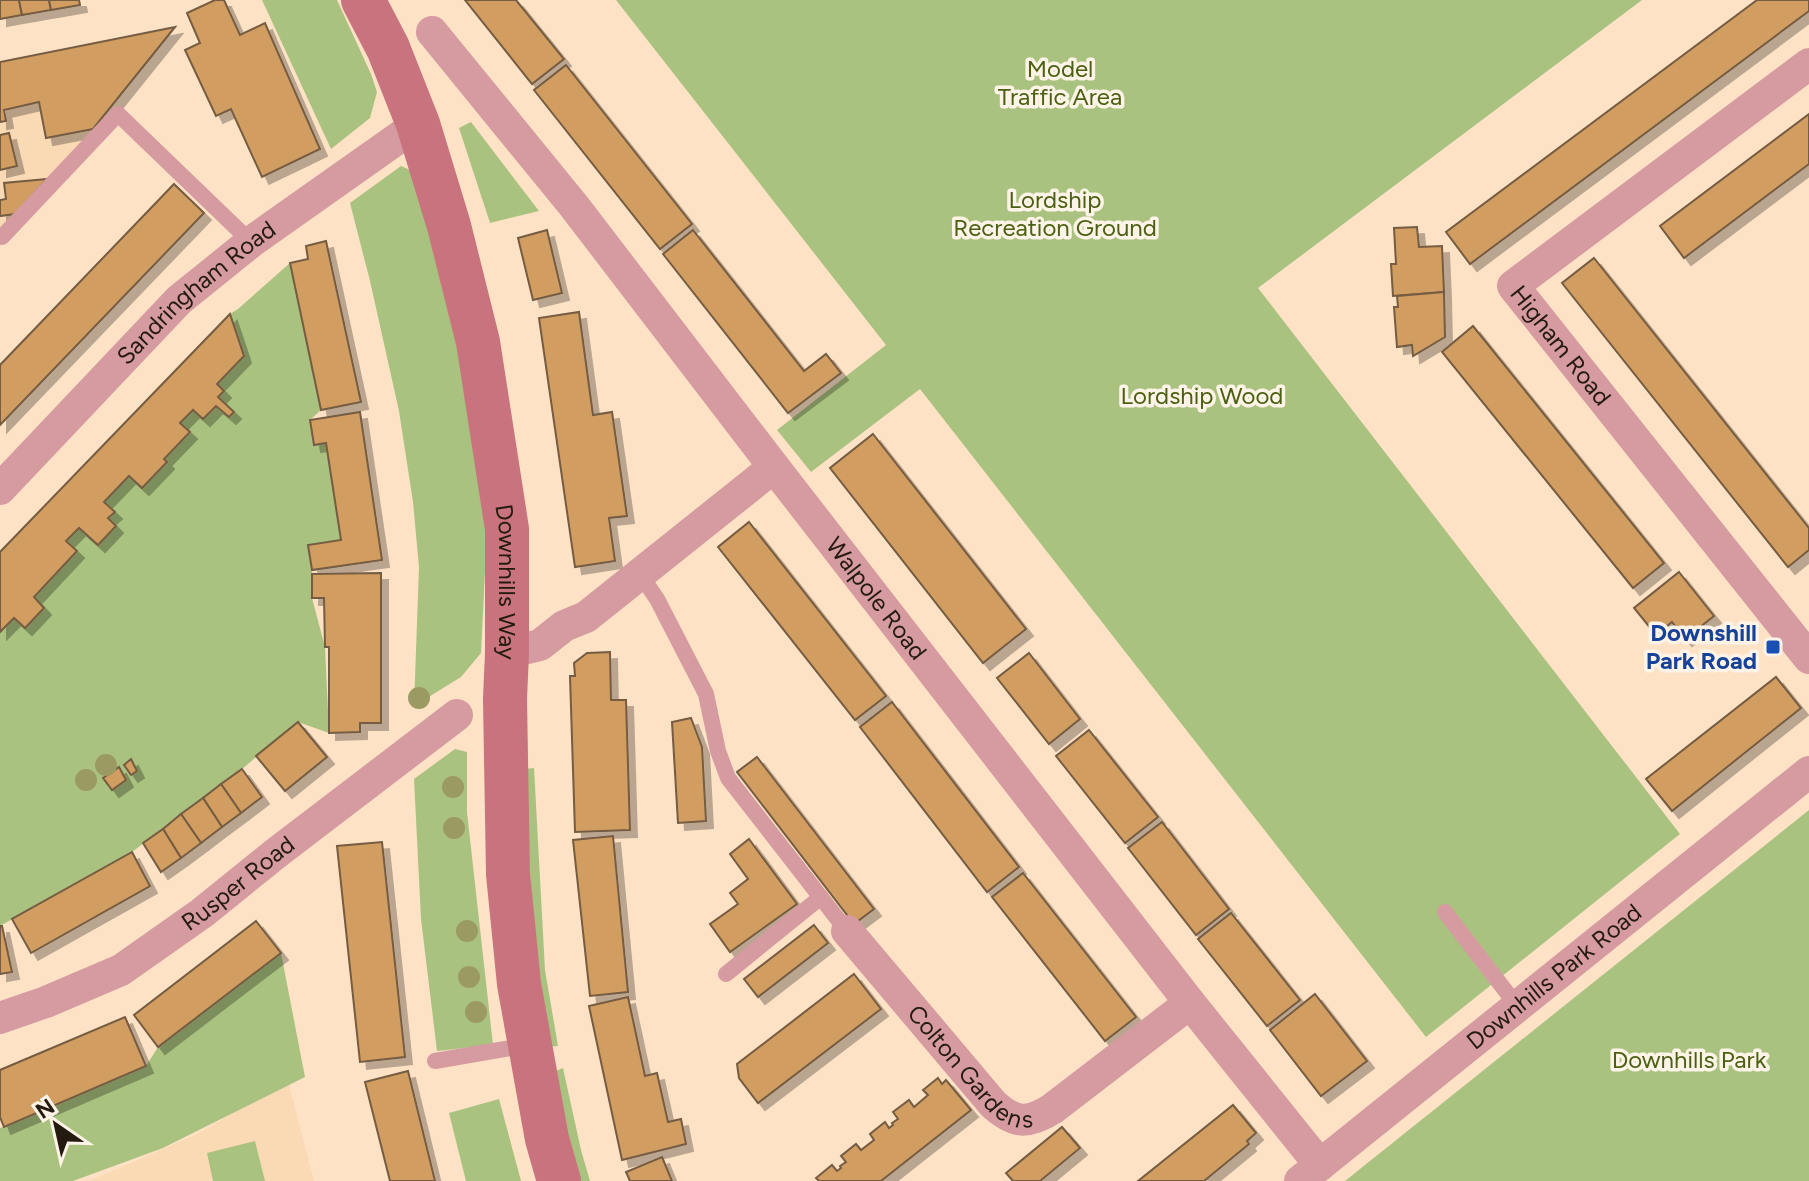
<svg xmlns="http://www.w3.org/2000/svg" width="1809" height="1181" viewBox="0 0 1809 1181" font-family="Figtree,sans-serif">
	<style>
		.built { fill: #fad9b5 }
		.green { fill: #aac27f }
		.building { fill: #d19d60; stroke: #745c42; stroke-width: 2; filter: url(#shadow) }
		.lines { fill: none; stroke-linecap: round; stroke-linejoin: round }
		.service { stroke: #d69aa1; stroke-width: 16 }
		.minor { stroke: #d69aa1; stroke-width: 32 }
		.secondary { stroke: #c9737e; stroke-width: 44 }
		.tree { fill: #9b9a63 }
		.transit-dot { fill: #1a4fb4; stroke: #fef3e7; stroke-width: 3 }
		.labels { text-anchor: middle; stroke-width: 7; stroke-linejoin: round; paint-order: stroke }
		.park-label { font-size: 24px; fill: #4a6012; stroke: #fef3e7 }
		.street-label { font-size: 24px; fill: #241b10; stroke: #fef3e7 }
		.transit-label { font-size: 24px; font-weight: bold; fill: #164399; stroke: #fef3e7; text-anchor: end }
	</style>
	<defs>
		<filter id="shadow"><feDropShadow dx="7" dy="7" stdDeviation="0" flood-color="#0004"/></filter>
	</defs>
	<rect width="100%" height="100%" fill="#fee2c5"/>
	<!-- built -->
	<g class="built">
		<polygon points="175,27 93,129 0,229 0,62"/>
		<polygon points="288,1081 314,1181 86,1181 96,1178 197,1134"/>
	</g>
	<!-- green -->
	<g class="green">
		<polygon points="262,0 337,0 371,74 377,92 370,118 331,149"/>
		<polygon points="616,0 1642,0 1258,288 1680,834 1426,1037 920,389 811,472 777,430 886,345"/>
		<polygon points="471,122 539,211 490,223 459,128"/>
		<polygon points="401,166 417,173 472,405 487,531 481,653 461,677 414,706 419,567 413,502 399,411 370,281 350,203"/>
		<polygon points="290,263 321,410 310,420 314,444 326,443 341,540 308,546 312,574 312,598 325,647 329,733 298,722 242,769 132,852 0,926 0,632 14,618 25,628 44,608 34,597 77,551 66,541 79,528 98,545 116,527 108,518 114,512 104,502 129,476 167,462 164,459 190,433 180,423 193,410 203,419 216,406 229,417 233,412 218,397 224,391 217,384 243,356 230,314 238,309"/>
		<polygon points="455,749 467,752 467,812 493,1045 437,1051 421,919 414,779"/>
		<polygon points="534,768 545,970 558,1046 547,1047 537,976 523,769"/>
		<polygon points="1809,810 1809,1181 1345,1181"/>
		<polygon points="281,953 305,1077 163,1148 73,1181 0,1181 0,1128 146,1066 158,1047"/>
		<polygon points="563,1068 581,1150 590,1181 577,1181 551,1073"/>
		<polygon points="499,1099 521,1181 466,1181 449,1113"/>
		<polygon points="255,1141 265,1181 213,1181 207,1153"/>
	</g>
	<!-- building -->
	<g class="building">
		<polygon points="0,0 19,0 22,15 0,19"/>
		<polygon points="19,0 49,0 51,10 22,15"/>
		<polygon points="49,0 79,0 80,5 51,10"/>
		<polygon points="215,0 224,0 240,35 265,23 320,149 262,177 231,109 216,116 185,50 200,43 187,13"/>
		<polygon points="465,0 516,0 564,59 532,84"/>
		<polygon points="1757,0 1809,0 1809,11 1470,264 1446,232"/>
		<polygon points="175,27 93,129 46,138 39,102 4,110 6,121 0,122 0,62"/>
		<polygon points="566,65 692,224 660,249 534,90"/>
		<polygon points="1809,114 1809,164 1684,258 1660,226"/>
		<polygon points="9,133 17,166 0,170 0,135"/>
		<polygon points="47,179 15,214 0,216 0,200 6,199 4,183"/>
		<polygon points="174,184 204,213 0,425 0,365"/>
		<polygon points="1417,227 1419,247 1442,246 1444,292 1393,296 1391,264 1396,264 1394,228"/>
		<polygon points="547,230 562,293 533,300 518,238"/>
		<polygon points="693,230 804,371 826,354 841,373 788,413 663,254"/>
		<polygon points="326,241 361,402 321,410 290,263 308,259 306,246"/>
		<polygon points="1594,258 1809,528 1809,550 1788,567 1562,283"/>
		<polygon points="1444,292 1445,337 1413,356 1412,345 1397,347 1394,307 1398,307 1397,296"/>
		<polygon points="579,312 593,415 612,412 627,516 609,518 615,561 575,567 539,318"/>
		<polygon points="230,314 244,356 217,384 224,391 218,397 234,412 229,417 216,406 203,419 193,410 180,423 190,432 164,459 167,462 142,488 129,476 104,502 115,512 108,518 116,526 98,545 79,528 66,541 77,551 34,597 44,608 25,628 14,618 0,632 0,552"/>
		<polygon points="1473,326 1664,563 1633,588 1442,352"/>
		<polygon points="360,412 382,560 312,570 308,545 341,540 326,443 314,445 310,420"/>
		<polygon points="873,434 1026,629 983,663 830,468"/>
		<polygon points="749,522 886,696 855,720 718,547"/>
		<polygon points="1679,572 1714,616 1685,639 1672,622 1656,635 1634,608"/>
		<polygon points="381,573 381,723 360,723 360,732 329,733 329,647 325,647 324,598 312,598 312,574"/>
		<polygon points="610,652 611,700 626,700 630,830 575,832 570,676 575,676 574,663 587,653"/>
		<polygon points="1029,653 1080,719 1049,744 997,678"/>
		<polygon points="1776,677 1801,708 1672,811 1646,779"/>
		<polygon points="892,702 1019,867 987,892 860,727"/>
		<polygon points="691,718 702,747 706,821 678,823 672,722"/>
		<polygon points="298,722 327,757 285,791 256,756"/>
		<polygon points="1089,730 1158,817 1125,843 1056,756"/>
		<polygon points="757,757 874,909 854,924 737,772"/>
		<polygon points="131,759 137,771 131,775 124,765"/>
		<polygon points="119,767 126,780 112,790 103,778"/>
		<polygon points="242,769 262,797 241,813 221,784"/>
		<polygon points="221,784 241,813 222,827 203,798"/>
		<polygon points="203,798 222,827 201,843 181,814"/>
		<polygon points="181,814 201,843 181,858 163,829"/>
		<polygon points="1162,822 1229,909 1196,935 1128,848"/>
		<polygon points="163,829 181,858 161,872 143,843"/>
		<polygon points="613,836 628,992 590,996 573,840"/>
		<polygon points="749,839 797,904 730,952 710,924 738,904 730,893 748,879 730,854"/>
		<polygon points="382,842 405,1057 360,1062 337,846"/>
		<polygon points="132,852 150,886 31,953 12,919"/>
		<polygon points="1023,873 1136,1017 1105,1041 992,897"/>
		<polygon points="1231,913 1300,1000 1267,1026 1198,939"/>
		<polygon points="256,921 281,953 158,1047 134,1015"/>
		<polygon points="814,925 828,943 758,997 744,979"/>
		<polygon points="0,926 2,926 12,972 0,974"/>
		<polygon points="854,974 881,1009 758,1103 739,1078 737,1064"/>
		<polygon points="1315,994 1367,1061 1321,1096 1270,1030"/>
		<polygon points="628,997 645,1076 657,1073 668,1122 681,1119 686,1144 622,1160 589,1006"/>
		<polygon points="125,1017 146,1066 4,1127 0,1117 0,1070"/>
		<polygon points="408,1071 435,1181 390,1181 365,1082"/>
		<polygon points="938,1078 942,1084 946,1080 971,1110 881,1181 819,1181 816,1178 832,1165 837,1171 841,1168 840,1166 846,1162 841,1156 856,1144 861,1150 874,1140 870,1134 885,1122 889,1128 893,1125 892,1123 898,1119 893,1112 909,1100 914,1107 928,1095 923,1090"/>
		<polygon points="1233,1105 1256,1133 1247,1141 1249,1144 1204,1181 1138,1181"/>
		<polygon points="1062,1127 1080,1148 1040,1181 1013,1181 1006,1173"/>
		<polygon points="662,1157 672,1181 630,1181 626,1172"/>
	</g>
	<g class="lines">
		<!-- service -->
		<g class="service">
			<polyline points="2,237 118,114 251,242"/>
			<polyline points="640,574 657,599 706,694 718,751 728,778 847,931"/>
			<polyline points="1445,912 1518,1007"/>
			<polyline points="726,974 821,897"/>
			<polyline points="435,1061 529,1045"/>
		</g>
		<!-- minor -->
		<g class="minor">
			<path id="s1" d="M432,32L574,206L774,467L1190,1003L1320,1165"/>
			<path id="s2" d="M1809,64L1513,286L1809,658"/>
			<path id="s3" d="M0,489L179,300L251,242L418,124"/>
			<polyline points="507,653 540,645 564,626 586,617 774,467"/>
			<path id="s4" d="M847,931L993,1104C1015,1124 1028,1124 1052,1109L1190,1003"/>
			<path id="s5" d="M0,1018L46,1002L121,970L202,913L275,854L457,715"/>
			<path id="s6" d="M1300,1181L1809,772"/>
		</g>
		<!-- secondary -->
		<path class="secondary" id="s7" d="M363,0L388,48L418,124L449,226L478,342L507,529V653L505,699L508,874L519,984L547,1139L559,1181"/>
	</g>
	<!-- trees -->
	<g class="tree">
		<circle cx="419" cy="698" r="11"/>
		<circle cx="106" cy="765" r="11"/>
		<circle cx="86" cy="780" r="11"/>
		<circle cx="453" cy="787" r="11"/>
		<circle cx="454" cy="828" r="11"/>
		<circle cx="467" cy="931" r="11"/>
		<circle cx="469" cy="977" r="11"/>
		<circle cx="476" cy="1012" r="11"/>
	</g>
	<!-- markers -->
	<rect class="transit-dot" x="1765" y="639" width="16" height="16" rx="4"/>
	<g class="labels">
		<!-- park labels -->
		<g class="park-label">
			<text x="1060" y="77">Model<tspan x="1060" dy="28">Traffic Area</tspan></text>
			<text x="1055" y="208">Lordship<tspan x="1055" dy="28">Recreation Ground</tspan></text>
			<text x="1202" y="404">Lordship Wood</text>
			<text x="1689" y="1068">Downhills Park</text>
		</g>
		<!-- street labels -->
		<g class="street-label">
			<text dy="8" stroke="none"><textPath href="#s3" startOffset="278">Sandringham Road</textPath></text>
			<text dy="8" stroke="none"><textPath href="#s2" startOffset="446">Higham Road</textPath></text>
			<text dy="8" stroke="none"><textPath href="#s7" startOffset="604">Downhills Way</textPath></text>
			<text dy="8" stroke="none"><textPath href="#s1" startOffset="720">Walpole Road</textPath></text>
			<text dy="8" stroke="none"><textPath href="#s5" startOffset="276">Rusper Road</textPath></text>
			<text dy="8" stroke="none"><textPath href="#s6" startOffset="326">Downhills Park Road</textPath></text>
			<text dy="8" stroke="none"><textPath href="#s4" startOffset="186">Colton Gardens</textPath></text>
		</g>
		<!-- transit labels -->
		<g class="transit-label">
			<text x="1757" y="641">Downshill<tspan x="1757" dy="28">Park Road</tspan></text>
		</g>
	</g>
	<!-- north arrow -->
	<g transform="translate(56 1125) rotate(326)" stroke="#fef3e7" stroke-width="6" paint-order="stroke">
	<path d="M0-6L14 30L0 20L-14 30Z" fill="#241b10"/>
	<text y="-12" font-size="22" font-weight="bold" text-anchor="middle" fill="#241b10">N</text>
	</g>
</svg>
